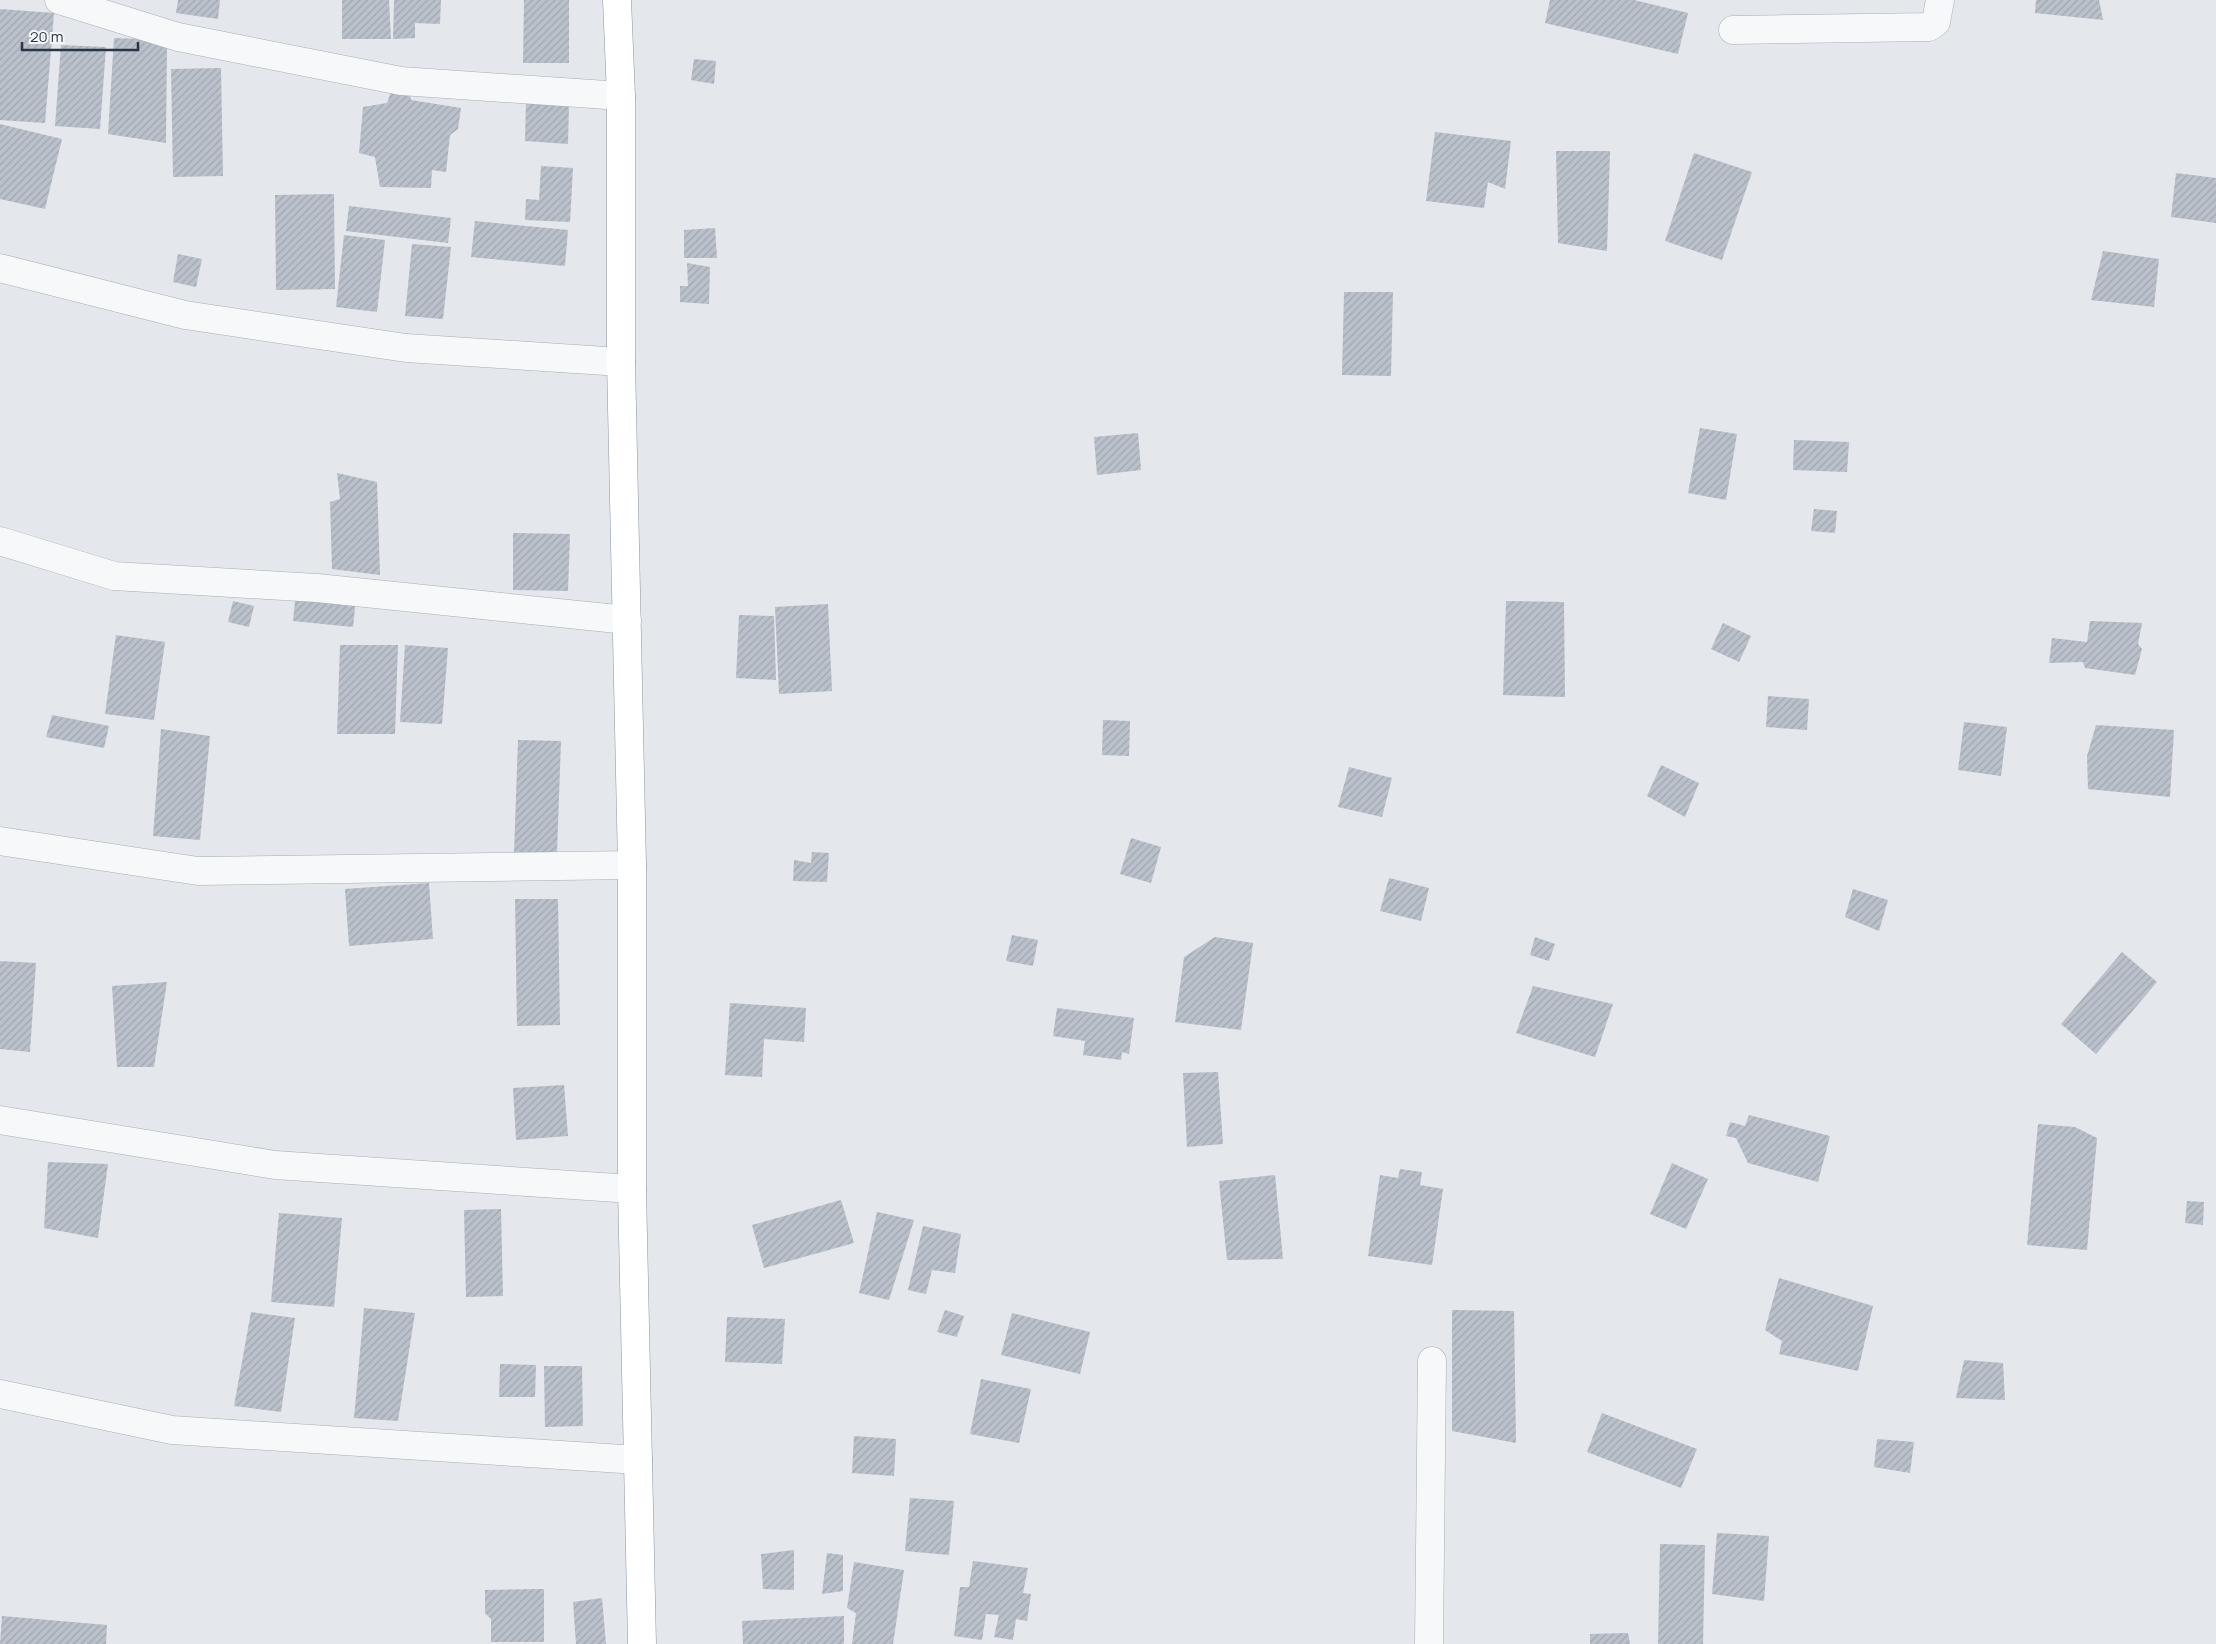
<svg xmlns="http://www.w3.org/2000/svg" width="2216" height="1644" viewBox="0 0 2216 1644" font-family="Manrope,sans-serif">
	<style>
		.building { fill: url(#building-hatch) }
		.lines { fill: none; stroke-linecap: round; stroke-linejoin: round }
		.minor-casing { stroke: #a8aeb7; stroke-width: 29 }
		.highway-casing { stroke: #8a95a4; stroke-width: 29 }
		.minor { stroke: #f7f8fa; stroke-width: 28 }
		.highway { stroke: #fff; stroke-width: 28 }
	</style>
	<defs>
		<pattern id="building-hatch" width="6" height="6" patternUnits="userSpaceOnUse" patternTransform="scale(1.25)"><rect width="6" height="6" fill="#bac1ca"/><path d="M-1 1l2-2M0 6l6-6M5 7l2-2" fill="none" stroke="#a0a6af"/></pattern>
	</defs>
	<rect width="100%" height="100%" fill="#e4e7ec"/>
	<!-- building -->
	<g class="building">
		<polygon points="178,0 220,0 218,19 176,13"/>
		<polygon points="342,0 389,0 391,39 342,39"/>
		<polygon points="394,0 441,0 440,24 415,23 415,38 393,39"/>
		<polygon points="524,0 569,0 569,63 523,63"/>
		<polygon points="1550,0 1634,0 1688,13 1678,54 1545,23"/>
		<polygon points="2036,0 2099,0 2103,20 2035,13"/>
		<polygon points="0,9 54,13 45,123 0,120"/>
		<polygon points="114,38 167,40 166,143 108,134"/>
		<polygon points="61,45 106,47 100,129 55,126"/>
		<polygon points="694,59 716,61 714,84 691,80"/>
		<polygon points="221,68 223,176 173,177 171,69"/>
		<polygon points="392,89 409,90 411,100 461,108 458,129 450,135 446,172 432,170 431,188 380,187 375,157 359,153 363,107 387,103"/>
		<polygon points="526,102 569,105 568,144 525,141"/>
		<polygon points="0,124 62,139 45,209 0,199"/>
		<polygon points="1435,132 1511,141 1505,189 1488,182 1484,208 1426,201"/>
		<polygon points="1556,151 1610,151 1607,251 1558,243"/>
		<polygon points="1694,153 1752,172 1722,260 1665,241"/>
		<polygon points="541,166 573,168 570,222 525,220 526,199 539,200"/>
		<polygon points="2176,173 2216,178 2216,223 2171,217"/>
		<polygon points="334,194 335,289 276,290 275,195"/>
		<polygon points="349,206 451,218 448,243 346,231"/>
		<polygon points="475,221 568,230 565,266 471,257"/>
		<polygon points="715,228 717,258 684,258 684,230"/>
		<polygon points="344,235 385,240 377,312 336,307"/>
		<polygon points="412,244 451,247 443,319 405,316"/>
		<polygon points="2103,251 2159,259 2154,307 2091,300"/>
		<polygon points="178,254 202,259 196,287 173,282"/>
		<polygon points="687,263 710,267 709,304 680,302 680,286 688,286"/>
		<polygon points="1344,292 1393,292 1391,376 1342,375"/>
		<polygon points="1700,428 1737,434 1726,500 1688,493"/>
		<polygon points="1138,433 1141,470 1097,475 1094,437"/>
		<polygon points="1794,440 1849,442 1847,472 1793,470"/>
		<polygon points="337,473 377,482 380,575 332,569 330,502 340,499"/>
		<polygon points="1814,509 1837,511 1835,533 1811,531"/>
		<polygon points="513,533 570,534 568,591 513,590"/>
		<polygon points="296,592 356,598 353,627 293,621"/>
		<polygon points="233,601 254,606 249,627 228,622"/>
		<polygon points="1506,601 1564,602 1565,697 1503,695"/>
		<polygon points="828,604 832,691 779,694 775,607"/>
		<polygon points="739,615 774,616 776,680 736,678"/>
		<polygon points="2090,621 2142,623 2138,644 2142,649 2135,675 2085,668 2083,662 2049,663 2052,638 2087,642"/>
		<polygon points="1723,623 1751,636 1739,662 1711,649"/>
		<polygon points="116,635 165,642 154,720 105,714"/>
		<polygon points="340,645 398,645 395,734 337,734"/>
		<polygon points="405,645 448,648 442,724 400,722"/>
		<polygon points="1768,696 1809,699 1807,730 1766,727"/>
		<polygon points="52,715 109,726 104,748 46,737"/>
		<polygon points="1103,720 1130,721 1129,756 1102,755"/>
		<polygon points="1964,722 2007,727 2001,776 1958,770"/>
		<polygon points="2096,725 2174,730 2170,797 2088,789 2087,756"/>
		<polygon points="161,729 210,736 200,840 153,836"/>
		<polygon points="518,740 561,741 557,854 514,853"/>
		<polygon points="1661,765 1699,783 1685,817 1647,796"/>
		<polygon points="1349,767 1392,778 1382,817 1338,807"/>
		<polygon points="1131,838 1161,847 1151,883 1120,874"/>
		<polygon points="812,852 829,853 827,882 793,881 794,860 811,863"/>
		<polygon points="1389,878 1429,888 1421,921 1380,911"/>
		<polygon points="429,883 433,939 349,946 345,889"/>
		<polygon points="1853,889 1888,900 1879,931 1845,917"/>
		<polygon points="515,899 558,899 560,1025 517,1026"/>
		<polygon points="1012,935 1038,940 1033,966 1006,961"/>
		<polygon points="1215,937 1253,943 1241,1030 1175,1022 1184,957"/>
		<polygon points="1535,937 1555,944 1549,961 1530,955"/>
		<polygon points="2122,952 2157,982 2096,1054 2061,1024"/>
		<polygon points="0,961 36,963 30,1052 0,1049"/>
		<polygon points="167,982 154,1067 117,1067 112,986"/>
		<polygon points="1533,986 1613,1004 1595,1057 1516,1033"/>
		<polygon points="730,1003 806,1008 804,1042 764,1039 762,1077 725,1075"/>
		<polygon points="1057,1008 1134,1018 1129,1054 1122,1052 1121,1060 1083,1055 1085,1041 1053,1036"/>
		<polygon points="1218,1072 1223,1144 1187,1147 1183,1073"/>
		<polygon points="564,1085 568,1136 516,1140 513,1088"/>
		<polygon points="1749,1115 1830,1136 1818,1182 1748,1163 1736,1138 1726,1136 1730,1122 1745,1126"/>
		<polygon points="2038,1124 2075,1127 2097,1138 2087,1250 2027,1245"/>
		<polygon points="48,1162 108,1164 98,1238 44,1228"/>
		<polygon points="1672,1163 1708,1179 1686,1229 1650,1214"/>
		<polygon points="1400,1169 1422,1172 1420,1185 1443,1189 1432,1265 1368,1256 1380,1175 1398,1178"/>
		<polygon points="1275,1175 1283,1259 1227,1260 1219,1181"/>
		<polygon points="841,1200 854,1243 764,1268 752,1225"/>
		<polygon points="2187,1201 2204,1202 2203,1225 2185,1223"/>
		<polygon points="501,1209 503,1296 466,1297 464,1210"/>
		<polygon points="877,1212 914,1220 889,1300 859,1293"/>
		<polygon points="279,1213 342,1218 334,1307 271,1302"/>
		<polygon points="923,1226 961,1234 955,1273 932,1270 926,1294 908,1290"/>
		<polygon points="1779,1278 1873,1306 1858,1371 1779,1354 1782,1341 1765,1330"/>
		<polygon points="364,1308 415,1313 398,1421 354,1418"/>
		<polygon points="945,1310 964,1316 957,1337 937,1332"/>
		<polygon points="1452,1310 1514,1311 1516,1443 1452,1431"/>
		<polygon points="251,1312 295,1318 281,1412 234,1406"/>
		<polygon points="1012,1313 1090,1332 1080,1374 1001,1355"/>
		<polygon points="727,1317 785,1319 782,1364 725,1362"/>
		<polygon points="1964,1360 2003,1363 2005,1400 1956,1398"/>
		<polygon points="500,1364 536,1365 535,1397 499,1397"/>
		<polygon points="544,1366 582,1366 583,1426 545,1427"/>
		<polygon points="981,1379 1031,1389 1019,1443 970,1434"/>
		<polygon points="1602,1413 1697,1449 1681,1488 1587,1452"/>
		<polygon points="854,1436 896,1439 894,1476 852,1473"/>
		<polygon points="1877,1439 1914,1442 1910,1473 1874,1467"/>
		<polygon points="910,1498 954,1501 949,1555 905,1551"/>
		<polygon points="1717,1533 1769,1536 1764,1601 1712,1594"/>
		<polygon points="1660,1544 1705,1545 1703,1644 1658,1644"/>
		<polygon points="794,1550 794,1590 763,1589 761,1554"/>
		<polygon points="827,1553 843,1555 843,1591 822,1594"/>
		<polygon points="973,1561 1028,1568 1023,1593 1031,1594 1027,1621 1016,1619 1013,1640 994,1637 999,1615 986,1614 982,1640 954,1636 960,1587 969,1587"/>
		<polygon points="854,1562 904,1570 893,1644 852,1644 856,1613 847,1608"/>
		<polygon points="544,1589 544,1642 491,1642 491,1619 485,1613 485,1590"/>
		<polygon points="602,1598 606,1644 576,1644 573,1602"/>
		<polygon points="2,1616 107,1625 106,1644 0,1644"/>
		<polygon points="844,1616 844,1644 743,1644 742,1621"/>
		<polygon points="1628,1633 1630,1644 1590,1644 1590,1634"/>
	</g>
	<g class="lines">
		<!-- minor casing -->
		<g class="minor-casing">
			<g id="minor">
				<polyline points="59,0 178,37 401,81 621,96"/>
				<polyline points="1733,30 1929,27 1936,22 1940,0"/>
				<polyline points="0,268 185,315 406,348 621,362"/>
				<polyline points="0,541 114,576 317,588 627,620"/>
				<polyline points="0,841 198,871 632,865"/>
				<polyline points="0,1120 275,1165 632,1189"/>
				<polyline points="0,1394 172,1430 638,1460"/>
				<polyline points="1429,1644 1432,1361"/>
			</g>
		</g>
		<!-- highway casing -->
		<g class="highway-casing">
			<polyline id="highway" points="617,0 621,96 621,362 632,865 632,1189 642,1644"/>
		</g>
		<!-- minor -->
		<use href="#minor" class="minor"/>
		<!-- highway -->
		<use href="#highway" class="highway"/>
	</g>
	<!-- scale -->
	<path d="M22 42v8h116v-8" fill="none" stroke="#2a3546" stroke-width="2.5"/>
	<text x="30" y="42" font-size="15" fill="#2a3546" stroke="#f4f6f9" stroke-width="4" paint-order="stroke">20 m</text>
</svg>
